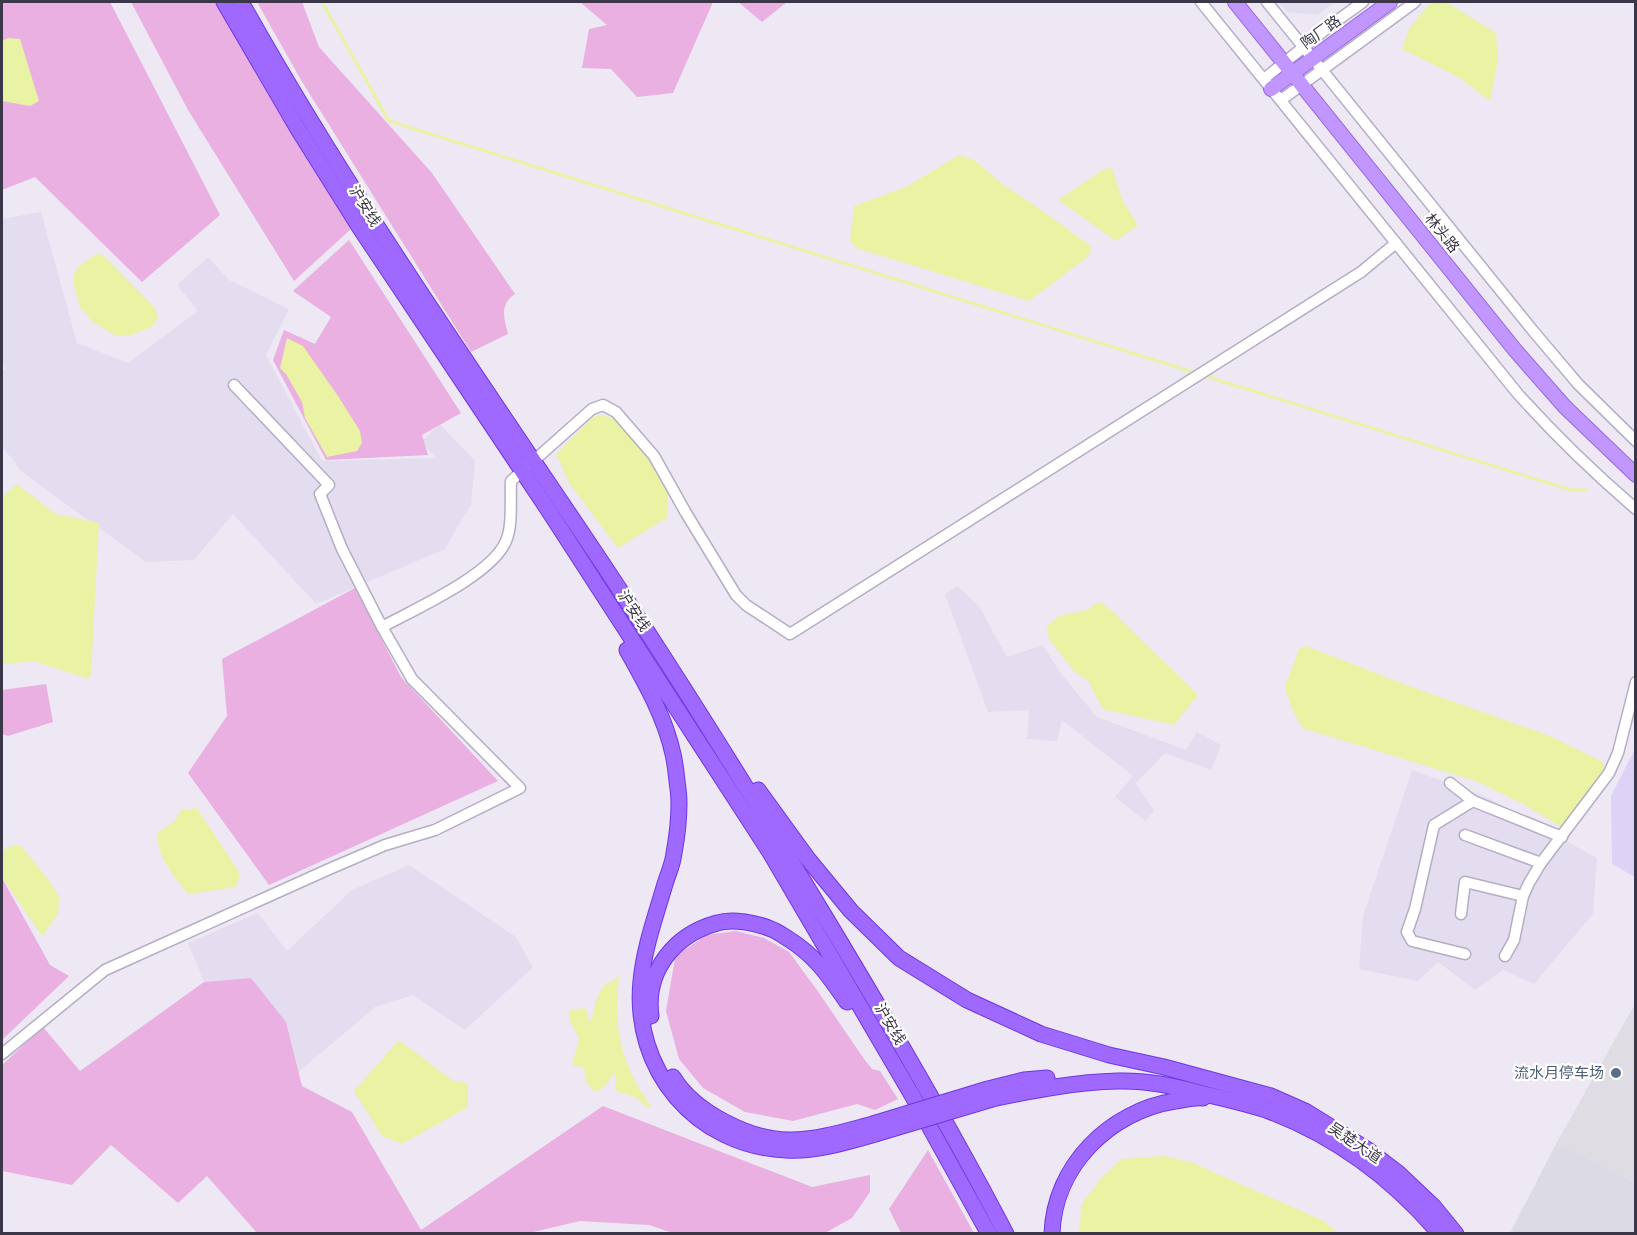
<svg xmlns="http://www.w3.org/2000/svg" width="1637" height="1235" viewBox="0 0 1637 1235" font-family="'Asap Condensed','Noto Sans SC',sans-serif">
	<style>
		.residential { fill: #e4ddf0 }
		.commercial { fill: #ddd3f6 }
		.industrial { fill: #dcdae4 }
		.green { fill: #e9b0e1 }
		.parking { fill: #dfdde3 }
		.water { fill: #eaf2a4 }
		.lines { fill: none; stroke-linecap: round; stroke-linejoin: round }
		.stream { stroke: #eaf2a4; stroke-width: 3 }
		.minor-casing { stroke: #b5aec3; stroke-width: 13 }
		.major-casing { stroke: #9764e7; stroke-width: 16 }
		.highway-casing { stroke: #6d36e1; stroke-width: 17 }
		.minor { stroke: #fff; stroke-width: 10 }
		.major { stroke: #c197ff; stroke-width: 14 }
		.highway { stroke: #9f69ff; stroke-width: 15 }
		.highway-bridge-casing { stroke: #6d36e1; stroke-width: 17; stroke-linecap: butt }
		.highway-bridge { stroke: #9f69ff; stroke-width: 15 }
		.service-dot { fill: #5c6f8a; stroke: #fff; stroke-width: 2 }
		.labels { text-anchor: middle; stroke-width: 4.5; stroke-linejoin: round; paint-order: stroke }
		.street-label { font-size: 15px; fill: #3c3748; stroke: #fff }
		.service-label { font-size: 15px; fill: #4e5e75; stroke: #fff; text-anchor: end }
	</style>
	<rect width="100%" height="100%" fill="#ede8f4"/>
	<!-- residential -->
	<g class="residential">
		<polygon points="1279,2 1335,2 1317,15 1287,12"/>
		<polygon points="41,212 77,343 128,363 198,311 177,285 208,257 229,280 289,309 266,355 322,461 436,458 421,442 440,424 475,461 471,504 445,549 316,604 233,514 194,560 146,562 22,472 2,446 2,372 6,368 2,361 2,219"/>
		<polygon points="957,586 979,606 1007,657 1043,645 1059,671 1097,717 1186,750 1197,732 1221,745 1211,770 1165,753 1136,783 1154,811 1145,821 1115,797 1133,776 1062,720 1057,741 1027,739 1029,710 988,712 945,594"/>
		<polygon points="1412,770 1484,796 1597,858 1593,914 1534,984 1503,970 1475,990 1438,962 1418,981 1359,969 1363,916"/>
		<polygon points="409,865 516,937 533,967 465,1030 413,995 375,1007 296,1074 251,978 204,982 188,943 258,913 287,951 352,890"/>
	</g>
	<!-- commercial -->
	<polygon class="commercial" points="1635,749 1635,877 1612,864 1611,796"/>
	<!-- industrial -->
	<polygon class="industrial" points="1557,1142 1635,1182 1635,1233 1510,1233"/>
	<!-- green -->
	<g class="green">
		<polygon points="2,2 110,2 220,215 142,282 35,177 2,190"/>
		<polygon points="131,2 218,2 271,96 351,229 294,281 188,110"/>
		<path d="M257,2H302L319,47L432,173L515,294C499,305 504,318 508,334L471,352L301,80Z"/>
		<polygon points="580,2 713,2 673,93 637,97 611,69 582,68 589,29 607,25"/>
		<polygon points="738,2 787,2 762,22"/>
		<polygon points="349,240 461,413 422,435 428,455 326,460 273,360 284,330 315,344 331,317 293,291"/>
		<polygon points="355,588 401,677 498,781 269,885 188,773 227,716 222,659"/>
		<polygon points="46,684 53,722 8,736 2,734 2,690"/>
		<polygon points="2,878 50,965 69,976 2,1040"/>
		<polygon points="736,931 764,938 789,952 817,990 864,1059 872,1069 880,1071 898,1099 875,1110 857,1104 793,1121 745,1112 703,1088 679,1059 666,1011 675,958 681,952 707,935"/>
		<polygon points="251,978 286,1022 302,1086 352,1112 421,1230 603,1106 812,1187 870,1175 870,1192 852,1218 825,1233 676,1234 649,1225 580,1221 525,1234 258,1234 207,1176 178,1203 111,1145 72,1185 2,1171 2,1065 43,1027 80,1071 204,982"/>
		<polygon points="928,1150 974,1233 901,1233 889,1209"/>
	</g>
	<!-- parking -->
	<polygon class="parking" points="1635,1004 1635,1182 1557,1142"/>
	<!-- water -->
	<g class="water">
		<polygon points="1446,2 1496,33 1498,60 1490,101 1460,78 1402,49 1409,29 1429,4"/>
		<polygon points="8,38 20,39 39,101 30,106 2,101 2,41"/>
		<polygon points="959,155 974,160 1002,184 1040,209 1091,246 1089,256 1029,301 856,248 850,241 854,206 906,187"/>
		<polygon points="1112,168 1123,201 1138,225 1116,241 1058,200 1104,169"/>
		<polygon points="97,254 103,255 155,308 158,318 152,327 128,336 116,336 93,322 80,307 74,286 74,274 79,266"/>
		<polygon points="287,338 303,346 338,396 360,431 362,443 357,451 327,457 305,418 302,402 286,374 280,368"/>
		<polygon points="602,415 616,419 649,458 668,494 667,518 618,548 569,483 556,454 593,417"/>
		<polygon points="17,484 55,514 99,523 91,675 88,679 34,661 7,664 2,662 2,498"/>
		<polygon points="1100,602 1113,612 1198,695 1174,725 1103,709 1088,681 1074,671 1049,639 1047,626 1058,616 1087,610 1093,605"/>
		<polygon points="1306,646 1409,686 1550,736 1603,762 1605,775 1563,828 1525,805 1476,781 1302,728 1291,707 1285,687 1299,649"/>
		<path d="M197,808L240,874L236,887L188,894C173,875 158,858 157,833L175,821L181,810Z"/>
		<polygon points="12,846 21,846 47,878 59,896 58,914 42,936 4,880 2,868 2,855 4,850"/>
		<path d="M619,974C616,1009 615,1037 630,1070C635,1083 644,1095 651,1107L648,1108L635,1097L616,1091L615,1073L601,1090L593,1091L586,1081L584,1068L572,1065L579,1039L569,1019L570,1010L585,1008L591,1023C594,1010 595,997 604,986C609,981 614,982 619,974Z"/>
		<polygon points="399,1040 453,1081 468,1083 468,1107 402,1144 382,1136 354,1091"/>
		<polygon points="1164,1156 1191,1162 1324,1221 1338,1233 1078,1233 1080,1226 1081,1205 1101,1178 1121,1159"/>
	</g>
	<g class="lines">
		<!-- stream -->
		<g class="stream">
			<polyline points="322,2 389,121 1196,373"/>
			<polyline points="1205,376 1571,490 1586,490"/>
		</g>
		<!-- minor casing -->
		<g class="minor-casing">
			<g id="minor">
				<path d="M1201,2L1518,394C1555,435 1594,473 1636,509"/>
				<polyline points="1267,2 1534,332 1578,384 1636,441"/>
				<polyline points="1264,79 1331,25 1363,2"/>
				<polyline points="1281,100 1415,2"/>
				<polyline points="234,385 329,485 320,494 342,549 382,627"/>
				<polyline points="1450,783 1473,801"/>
				<polyline points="1465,835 1541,863"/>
				<polyline points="1461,914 1465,882 1523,896"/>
				<polyline points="1465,954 1412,941 1407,932 1415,909 1434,825 1473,801 1562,837"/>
				<polyline points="1505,956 1514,940 1523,896 1529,883 1541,863 1609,773 1618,753 1636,682"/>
				<path d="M2,1054L105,970L327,870L385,845L435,830L520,788L412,679L382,627C415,609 492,575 506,541C513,525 510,498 511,481L592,409L603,405L616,412L654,456L686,513L736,595L746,605L790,634L1361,272L1396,243"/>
			</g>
		</g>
		<!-- major casing -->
		<g class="major-casing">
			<g id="major">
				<polyline points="1235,2 1515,350 1565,407 1636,475"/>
				<polyline points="1271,89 1390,2"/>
			</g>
		</g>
		<!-- highway casing -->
		<g class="highway-casing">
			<g id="highway">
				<polyline points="224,2 298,129 360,228 549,511 771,854 912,1095 989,1234"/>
				<path d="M241,2C350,197 480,380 604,566C683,685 759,807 833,930C893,1030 952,1130 1006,1234"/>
				<path d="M627,650C645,682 665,717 673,754C675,762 676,772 677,781C678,788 679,796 679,803C679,819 677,837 674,853C673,864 668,874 665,884C656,915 644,948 641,981C632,1070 696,1146 786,1150C815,1152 847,1142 875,1134"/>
				<polyline points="758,790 808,859 851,911 899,958 967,1000 1041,1034 1109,1055 1164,1067 1271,1096 1305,1111 1368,1150 1398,1173 1434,1207 1456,1234"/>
				<path d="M651,1016C645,971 674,935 717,923C732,918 757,923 771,929C777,931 782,935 787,938C816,956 828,975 847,1002"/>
				<path d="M673,1077C694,1112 751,1141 791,1140C818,1140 846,1131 873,1124"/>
				<polyline points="988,1089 1024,1080 1047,1078"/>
				<path d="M992,1099C1034,1090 1076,1082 1118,1081C1146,1080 1173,1086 1200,1093C1222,1098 1244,1103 1266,1110C1334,1135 1393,1179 1440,1234"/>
				<path d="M1052,1234C1054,1166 1110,1111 1175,1101C1184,1100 1193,1097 1203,1098"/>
			</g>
		</g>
		<!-- minor -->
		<use href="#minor" class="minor"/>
		<!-- major -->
		<use href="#major" class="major"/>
		<!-- highway -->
		<use href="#highway" class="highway"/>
		<!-- highway-bridge casing -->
		<g class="highway-bridge-casing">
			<g id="highway-bridge">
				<polyline points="873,1124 988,1089"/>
				<polyline points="875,1134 992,1099"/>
			</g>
		</g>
		<!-- highway-bridge -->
		<use href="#highway-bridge" class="highway-bridge"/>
	</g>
	<!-- markers -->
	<circle class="service-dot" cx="1616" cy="1073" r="6"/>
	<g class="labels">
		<!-- street labels -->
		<g class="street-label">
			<text transform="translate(1321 32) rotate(-36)" y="5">陶厂路</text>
			<text transform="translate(365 206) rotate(58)" y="5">沪安线</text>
			<text transform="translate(1442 233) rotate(51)" y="5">林头路</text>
			<text transform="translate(634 611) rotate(57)" y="5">沪安线</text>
			<text transform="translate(890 1024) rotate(59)" y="5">沪安线</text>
			<text transform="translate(1355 1143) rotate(34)" y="5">吴楚大道</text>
		</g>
		<!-- service labels -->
		<g class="service-label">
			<text x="1604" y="1078">流水月停车场</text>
		</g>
	</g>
	<!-- border -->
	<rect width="1637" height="1235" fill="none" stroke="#3c3748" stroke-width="6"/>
</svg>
